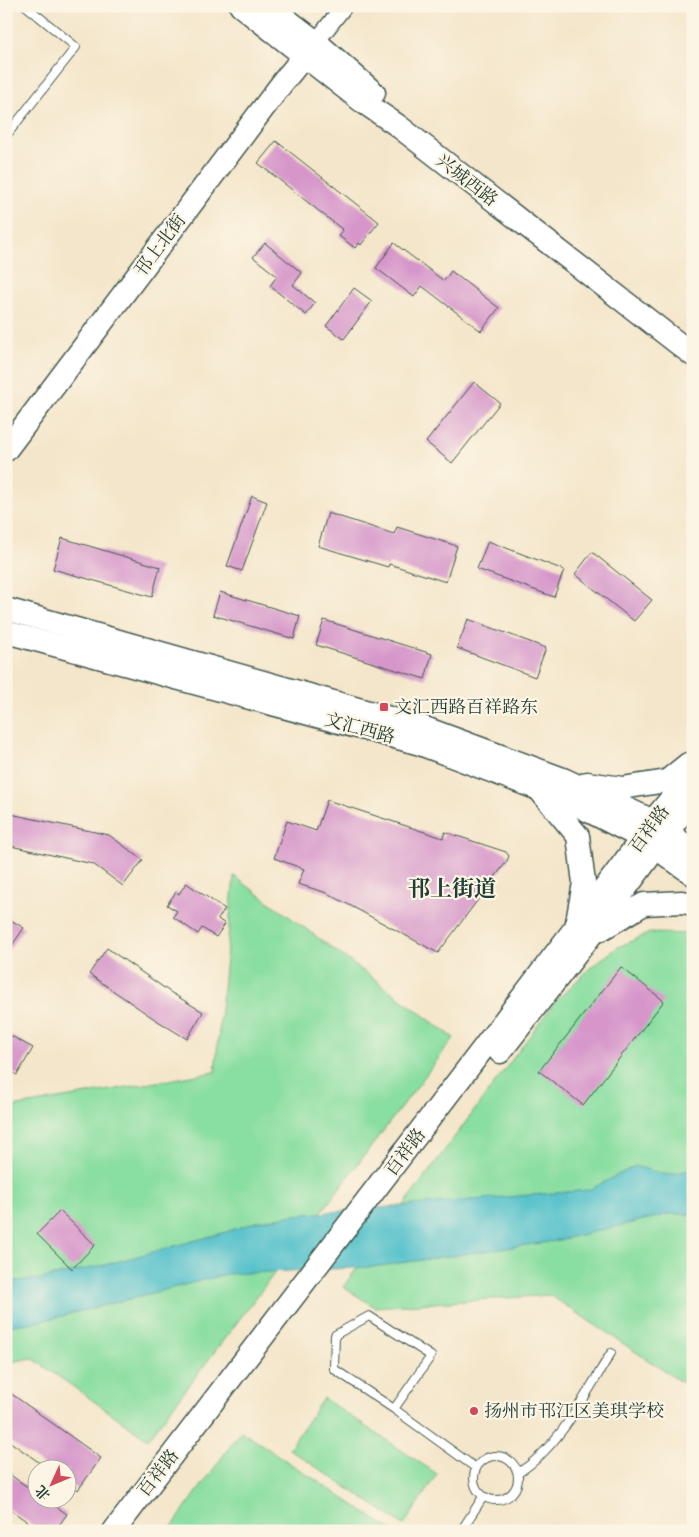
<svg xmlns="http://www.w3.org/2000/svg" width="699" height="1537" viewBox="0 0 699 1537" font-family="'IM FELL DW Pica','Noto Serif SC',serif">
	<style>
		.green { fill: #89dea1; stroke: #548e6a }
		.water { fill: #53c1cb; stroke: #397f80 }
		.building { fill: #d696ca }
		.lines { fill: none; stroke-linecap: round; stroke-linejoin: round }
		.lane-casing { stroke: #3f564b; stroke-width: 10 }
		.street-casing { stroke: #3f564b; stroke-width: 19 }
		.secondary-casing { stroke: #3f564b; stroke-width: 25 }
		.lane { stroke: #fff; stroke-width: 8 }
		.street { stroke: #fff; stroke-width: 16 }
		.secondary { stroke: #fff; stroke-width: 22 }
		.poi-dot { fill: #d1495b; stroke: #fcf5e5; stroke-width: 2 }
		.labels { text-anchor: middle; stroke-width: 4.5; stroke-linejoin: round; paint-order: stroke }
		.street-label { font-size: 18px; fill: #1f3d34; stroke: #fcf5e5 }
		.poi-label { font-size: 18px; fill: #1f3d34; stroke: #fcf5e5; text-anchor: start }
		.district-label { font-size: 22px; font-weight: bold; fill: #1f3d34; stroke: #fcf5e5 }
	</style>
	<rect width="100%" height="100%" fill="#fcf5e5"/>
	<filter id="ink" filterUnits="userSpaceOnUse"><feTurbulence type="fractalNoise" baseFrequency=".02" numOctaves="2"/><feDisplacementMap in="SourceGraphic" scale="10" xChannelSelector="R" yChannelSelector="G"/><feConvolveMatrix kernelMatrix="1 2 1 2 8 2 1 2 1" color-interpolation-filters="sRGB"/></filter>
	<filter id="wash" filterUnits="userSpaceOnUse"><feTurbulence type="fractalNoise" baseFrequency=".0096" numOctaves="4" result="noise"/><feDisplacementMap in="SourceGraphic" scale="20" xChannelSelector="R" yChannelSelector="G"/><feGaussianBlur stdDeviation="1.12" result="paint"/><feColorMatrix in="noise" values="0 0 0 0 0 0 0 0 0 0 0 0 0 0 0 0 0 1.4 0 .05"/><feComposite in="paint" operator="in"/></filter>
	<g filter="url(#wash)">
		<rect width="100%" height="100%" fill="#f4e6cb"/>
		<!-- green -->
		<g class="green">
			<polygon points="234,876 454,1038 148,1439 32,1358 6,1363 6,1108 215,1072"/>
			<polygon points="650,933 693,934 693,1390 550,1295 375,1307 343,1287 555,1002 591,967 618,947"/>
			<polygon points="323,1398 437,1474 404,1525 289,1449"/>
			<polygon points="241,1431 393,1531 169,1531"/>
		</g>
		<!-- water -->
		<polygon class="water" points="635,1166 668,1175 693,1169 693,1214 669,1214 555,1241 372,1267 227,1274 42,1321 6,1326 6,1282 40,1279 101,1266 226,1232 259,1221 295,1215 589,1190"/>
		<g id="blocks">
			<!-- building -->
			<g class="building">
				<polygon points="276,141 379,222 361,245 359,243 355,248 339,236 343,230 258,163"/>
				<polygon points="265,243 302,273 293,285 315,303 306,315 270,286 277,276 253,257"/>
				<polygon points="394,243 444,281 451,271 499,308 481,331 422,286 414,297 376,268"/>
				<polygon points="354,288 372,301 344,339 326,326"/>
				<polygon points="474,382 500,403 452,463 426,442"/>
				<polygon points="252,496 267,502 242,571 227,566"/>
				<polygon points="328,513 394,534 397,527 457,546 446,582 389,564 388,567 318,546"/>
				<polygon points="62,538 160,567 152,597 53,569"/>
				<polygon points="488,541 564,570 554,597 477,569"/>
				<polygon points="592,552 652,600 634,621 575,574"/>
				<polygon points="220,592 300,616 294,639 213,615"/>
				<polygon points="468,619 546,648 535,677 457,648"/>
				<polygon points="324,620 432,654 425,679 316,645"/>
				<polygon points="327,800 443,838 445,832 506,852 509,856 507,861 438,953 327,893 298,884 304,869 274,858 287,821 316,831"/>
				<polygon points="6,813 109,835 143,860 123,886 93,864 6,845"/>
				<polygon points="186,883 225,909 218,919 225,924 216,937 202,928 198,934 173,917 177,911 167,905 176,892 179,894"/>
				<polygon points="6,917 24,928 6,954"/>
				<polygon points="107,948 170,992 203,1012 187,1039 153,1018 89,974"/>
				<polygon points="621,967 664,1001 583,1105 539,1071"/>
				<polygon points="6,1033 33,1048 17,1075 6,1069"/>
				<polygon points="60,1211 95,1245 72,1269 37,1234"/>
				<polygon points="6,1390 101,1458 78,1490 68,1482 68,1470 50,1470 6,1439"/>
				<polygon points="6,1472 38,1494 38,1500 46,1500 67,1514 55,1531 41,1531 6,1507"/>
			</g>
		</g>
	</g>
	<g filter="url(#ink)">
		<use href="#blocks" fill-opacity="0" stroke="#3f564b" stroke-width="1"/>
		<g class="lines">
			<!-- lane casing -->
			<g class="lane-casing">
				<g id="lane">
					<polyline points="6,136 76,47 26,6"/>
					<polyline points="394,1409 431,1356 369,1316 335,1335 334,1369 394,1409 476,1468"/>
					<circle cx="496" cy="1478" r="22"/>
					<path d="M518,1473C559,1448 586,1393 611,1353"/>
					<polyline points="461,1531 483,1497"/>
				</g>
			</g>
			<!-- street casing -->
			<g class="street-casing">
				<polyline id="street" points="316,42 344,6"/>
			</g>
			<!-- secondary casing -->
			<g class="secondary-casing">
				<g id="secondary">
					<polyline points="241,6 363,102 397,125 693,355"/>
					<polyline points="269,6 316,42 374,93"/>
					<polyline points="6,450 283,82 314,44"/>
					<polyline points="6,609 425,728 563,779 653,821 693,851"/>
					<polyline points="6,632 420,744 565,799 642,838 693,874"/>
					<polyline points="587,783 622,788 667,781 688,764"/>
					<polyline points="542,793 578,836 584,883 577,922"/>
					<polyline points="600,930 644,904 682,902 693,904"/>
					<polyline points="500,1052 591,935 693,798"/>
					<polyline points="114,1531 576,927 642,838 653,821 693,772"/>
				</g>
			</g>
			<!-- lane -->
			<use href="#lane" class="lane"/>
			<!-- street -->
			<use href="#street" class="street"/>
			<!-- secondary -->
			<use href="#secondary" class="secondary"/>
		</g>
	</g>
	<!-- markers -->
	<g class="poi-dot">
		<rect x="379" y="702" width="10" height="10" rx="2.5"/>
		<circle cx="474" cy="1411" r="5"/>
	</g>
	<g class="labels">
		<!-- street labels -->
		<g class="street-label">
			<text transform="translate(467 180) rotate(38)" y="6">兴城西路</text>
			<text transform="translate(160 245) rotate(-53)" y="6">邗上北街</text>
			<text transform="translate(360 728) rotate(15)" y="6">文汇西路</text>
			<text transform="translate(649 829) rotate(-54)" y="6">百祥路</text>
			<text transform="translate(405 1152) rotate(-53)" y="6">百祥路</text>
			<text transform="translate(158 1473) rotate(-52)" y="6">百祥路</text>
		</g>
		<!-- poi labels -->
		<g class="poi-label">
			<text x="394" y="713">文汇西路百祥路东</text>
			<text x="484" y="1417">扬州市邗江区美琪学校</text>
		</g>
		<!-- district labels -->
		<g class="district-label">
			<text x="452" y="896">邗上街道</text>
		</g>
	</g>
	<!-- margin -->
	<rect width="699" height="1537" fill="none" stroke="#fcf5e5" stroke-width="25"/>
	<!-- north arrow -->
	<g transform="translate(52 1484) rotate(226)"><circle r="24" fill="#fcf5e5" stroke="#a4ab9e"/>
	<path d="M0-4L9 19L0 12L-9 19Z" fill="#d1495b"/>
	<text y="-8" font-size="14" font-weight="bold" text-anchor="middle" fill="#1f3d34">北</text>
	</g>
</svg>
